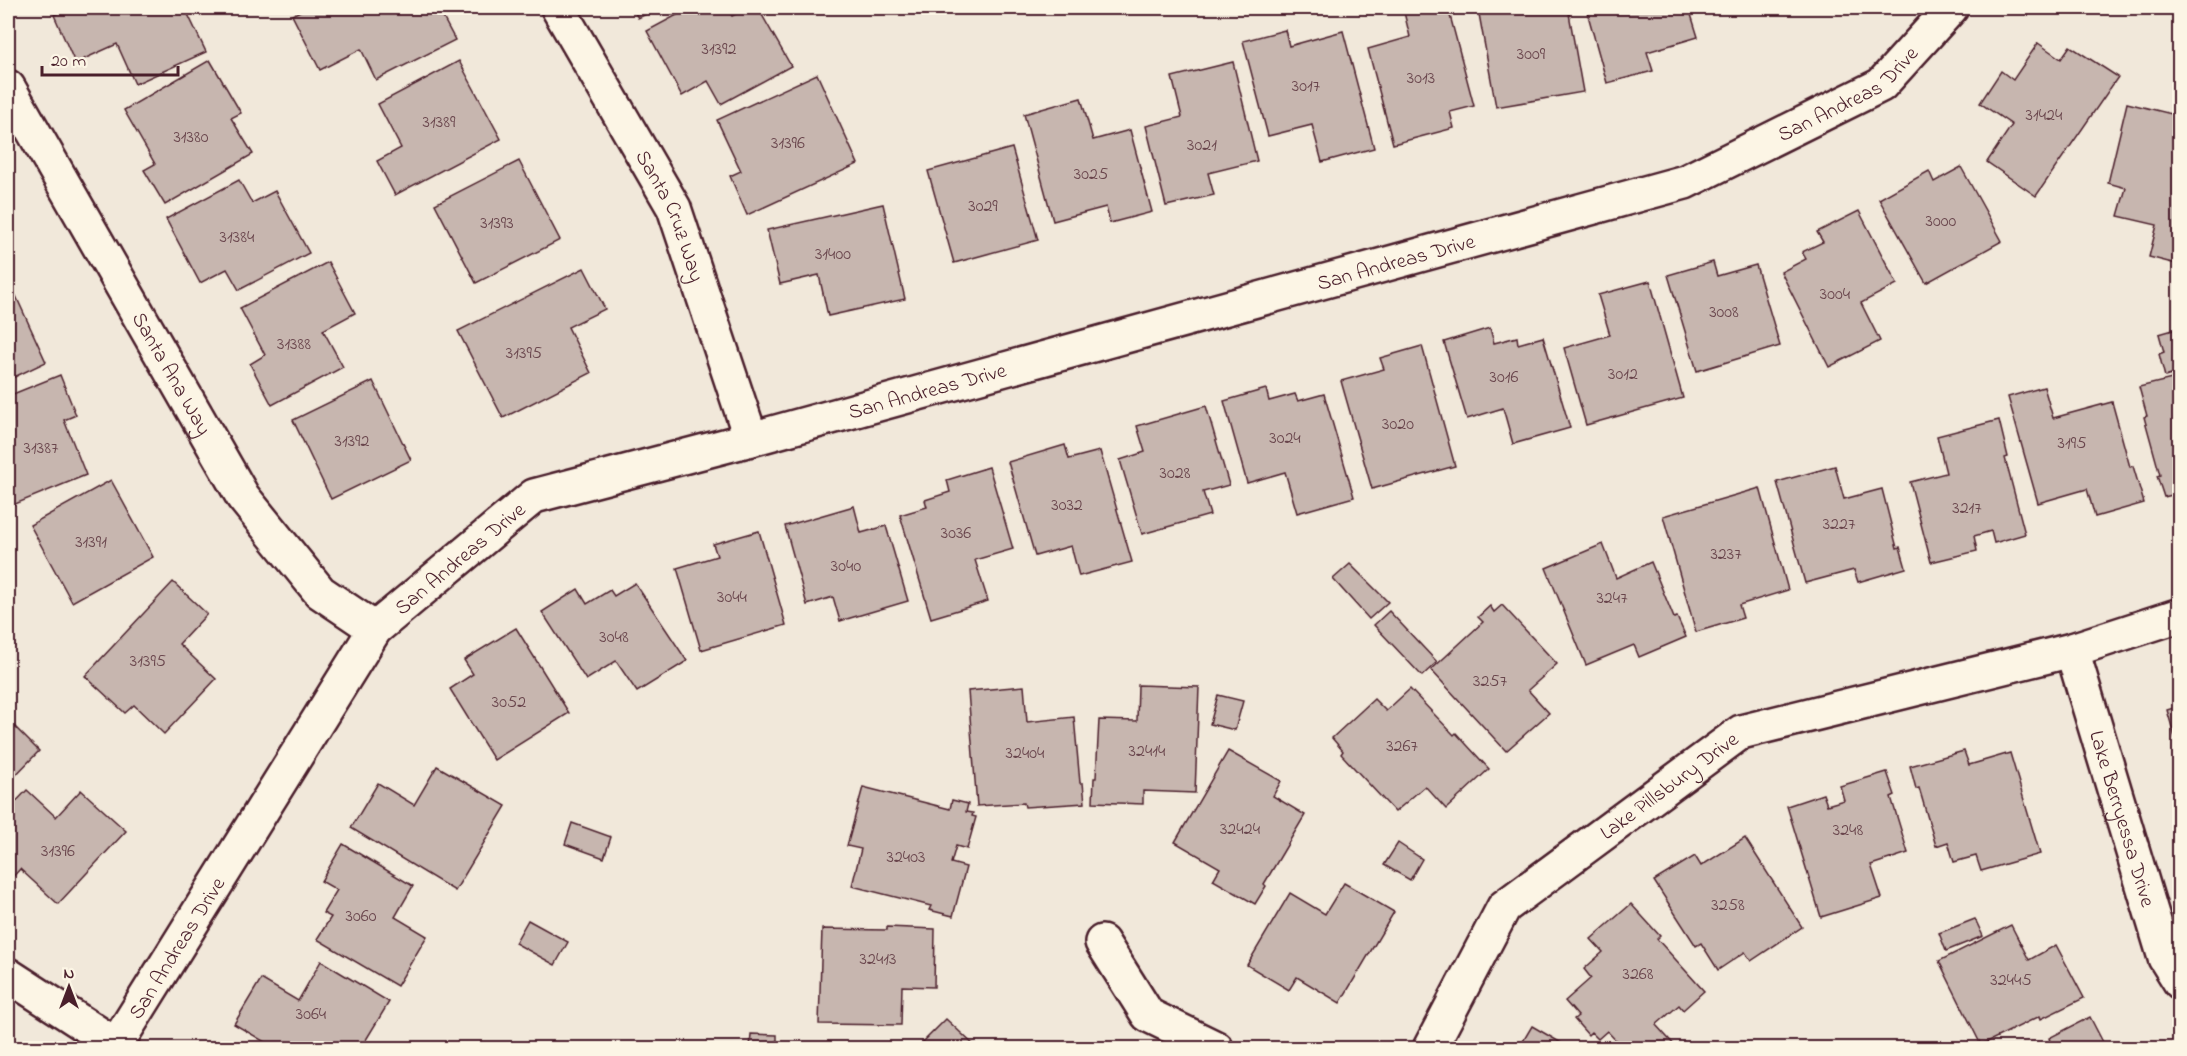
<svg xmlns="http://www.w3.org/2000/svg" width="2187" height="1056" viewBox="0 0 2187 1056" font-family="'Indie Flower',sans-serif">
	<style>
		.building { fill: #c7b6af; stroke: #4a1f2b; stroke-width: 1.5 }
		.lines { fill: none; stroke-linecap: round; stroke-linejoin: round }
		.minor-casing { stroke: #4a1f2b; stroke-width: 38 }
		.minor { stroke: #fcf5e5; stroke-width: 33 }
		.labels { text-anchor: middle; stroke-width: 6; stroke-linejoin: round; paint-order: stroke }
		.number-label { font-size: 18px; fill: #69454c }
		.street-label { font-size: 21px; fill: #4a1f2b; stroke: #fcf5e5 }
	</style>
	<rect width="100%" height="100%" fill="#f1e8da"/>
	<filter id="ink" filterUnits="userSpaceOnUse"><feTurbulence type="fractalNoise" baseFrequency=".0167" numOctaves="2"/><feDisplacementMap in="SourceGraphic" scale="12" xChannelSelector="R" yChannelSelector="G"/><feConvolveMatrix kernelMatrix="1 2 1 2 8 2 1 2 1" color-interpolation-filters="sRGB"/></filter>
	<g filter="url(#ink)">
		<!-- building -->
		<g class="building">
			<polygon points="71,8 185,8 206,52 135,84 117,44 75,63 54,15"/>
			<polygon points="306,8 438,8 455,40 376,80 361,49 320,70 292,15"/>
			<polygon points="632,8 659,8 638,18"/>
			<polygon points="690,8 727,8 732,16 748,8 758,8 791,66 721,104 708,81 682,96 647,31"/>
			<polygon points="1403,8 1448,8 1474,106 1450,112 1454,128 1393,144 1368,49 1410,37"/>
			<polygon points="1517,8 1568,8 1583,92 1496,107 1479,14"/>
			<polygon points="1586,8 1689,8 1698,37 1647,52 1653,71 1607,83"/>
			<polygon points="1285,30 1289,46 1343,31 1374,148 1322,162 1312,125 1268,136 1243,41"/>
			<polygon points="2038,43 2061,59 2070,46 2118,77 2036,196 1987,162 2012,125 1980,103 2001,71 2013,80"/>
			<polygon points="210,60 241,113 231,118 253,154 165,205 144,170 155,164 124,110"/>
			<polygon points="459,61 501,139 395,195 377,161 401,148 378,104"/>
			<polygon points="1233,62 1257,161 1208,173 1214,195 1166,206 1146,126 1182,117 1172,77"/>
			<polygon points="817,74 858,164 747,215 730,176 741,171 717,120"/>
			<polygon points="1081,98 1093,140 1130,130 1152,212 1110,223 1106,207 1053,221 1024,114"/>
			<polygon points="2127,103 2180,116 2180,265 2149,257 2157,225 2118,216 2126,188 2108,183"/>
			<polygon points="1012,148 1038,240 954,263 928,171"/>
			<polygon points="519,161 560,240 476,283 435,204"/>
			<polygon points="1961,167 2002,241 1926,283 1879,199 1929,171 1934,182"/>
			<polygon points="239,180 252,203 275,191 309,253 239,290 227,269 200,283 166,219"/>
			<polygon points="883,204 905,299 828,316 819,275 780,284 767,230"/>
			<polygon points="1859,211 1897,284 1861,303 1880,341 1829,367 1781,272 1806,259 1802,252 1823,242 1817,232"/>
			<polygon points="328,262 355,313 323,330 343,367 272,405 250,364 265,355 240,308"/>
			<polygon points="1713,262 1717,276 1756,265 1780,346 1697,371 1668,275"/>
			<polygon points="584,268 605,309 568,327 591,373 503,418 458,331"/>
			<polygon points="1650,281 1683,398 1586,425 1564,348 1610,335 1598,295"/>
			<polygon points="16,296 46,362 8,380 8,300"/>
			<polygon points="1490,328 1494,343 1517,337 1518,344 1543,337 1570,428 1513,444 1503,408 1467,419 1444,342"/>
			<polygon points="2180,328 2180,493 2164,497 2157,476 2160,475 2144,417 2147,416 2139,387 2172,379 2171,375 2165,377 2159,354 2164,352 2159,334"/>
			<polygon points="1422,346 1455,466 1372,489 1341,381 1384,369 1380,358"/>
			<polygon points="60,375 76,415 64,420 86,475 8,507 8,396"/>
			<polygon points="373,381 411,460 331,499 293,420"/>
			<polygon points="2044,387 2053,418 2112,402 2130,467 2133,466 2144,503 2095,517 2087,489 2038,503 2008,397"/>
			<polygon points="1266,389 1269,401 1295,394 1298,401 1324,394 1354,497 1297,513 1285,472 1247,483 1224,401"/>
			<polygon points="1206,406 1229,485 1203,492 1210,515 1142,534 1120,460 1145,452 1137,426"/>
			<polygon points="1999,420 2008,457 2005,458 2025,534 1994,543 1991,531 1974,536 1977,551 1931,562 1910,482 1946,473 1937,436"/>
			<polygon points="1065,445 1069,459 1100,451 1132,562 1079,576 1071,546 1035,556 1008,462"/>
			<polygon points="1835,466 1844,499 1882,489 1897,548 1900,547 1906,568 1858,582 1854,570 1805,583 1777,482"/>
			<polygon points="989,467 1013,549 975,560 988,601 931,618 900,515 927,507 925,500 950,492 947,480"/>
			<polygon points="111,480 153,557 72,602 30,525"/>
			<polygon points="1760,488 1788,590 1739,605 1743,618 1696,632 1663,516"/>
			<polygon points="854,506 861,533 886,526 908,601 840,621 833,597 807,605 785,526"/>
			<polygon points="759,531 786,625 701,650 677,568 717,556 713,544"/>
			<polygon points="1603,544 1616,578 1651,562 1674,618 1677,617 1686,637 1639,657 1634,645 1586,665 1546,568"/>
			<polygon points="1350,564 1388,602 1369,619 1333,579"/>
			<polygon points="173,582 207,614 179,644 216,679 164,734 134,705 125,713 85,676"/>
			<polygon points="635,583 687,661 637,692 616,661 586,680 542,612 578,589 587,604 610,590 614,596"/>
			<polygon points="1502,605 1557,664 1528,690 1549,713 1506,751 1431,670 1483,622 1478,617 1490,606 1494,612"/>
			<polygon points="1389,611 1437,662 1422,676 1374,625"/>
			<polygon points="516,628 569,713 494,760 450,689 473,674 464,660"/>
			<polygon points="1138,685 1199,687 1195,793 1143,791 1143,804 1093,802 1094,778 1096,778 1099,720 1137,721"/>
			<polygon points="1024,686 1027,722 1074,717 1080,783 1083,783 1085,803 1025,807 1024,803 977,806 968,691"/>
			<polygon points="1410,689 1454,735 1456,733 1489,769 1446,809 1425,786 1395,812 1341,754 1343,751 1332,738 1374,699 1386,711"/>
			<polygon points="1218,695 1243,701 1235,730 1210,724"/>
			<polygon points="2180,706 2180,755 2167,710"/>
			<polygon points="8,720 39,751 8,783"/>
			<polygon points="1228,751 1281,781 1273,796 1305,815 1264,884 1266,886 1255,904 1213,880 1220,868 1175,842"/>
			<polygon points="1964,751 1969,765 2010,753 2040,854 1981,871 1976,856 1954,862 1948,842 1936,846 1919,788 1916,789 1910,766"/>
			<polygon points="437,766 506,806 455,891 351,828 378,783 414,805"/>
			<polygon points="1887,772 1895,795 1891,797 1908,853 1871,865 1882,898 1821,917 1787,806 1823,794 1827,805 1844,800 1840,786"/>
			<polygon points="863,787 950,809 952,800 968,804 966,812 973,813 972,816 976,817 967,849 956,846 951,863 966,867 953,916 929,910 931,906 852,886 861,849 847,846"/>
			<polygon points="27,790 56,817 81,790 126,831 58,904 20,869 8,882 8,810"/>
			<polygon points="572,823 611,837 604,858 565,844"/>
			<polygon points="1745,838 1802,927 1751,961 1745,952 1718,970 1701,943 1696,946 1654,881 1695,856 1701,866"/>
			<polygon points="1398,843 1422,859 1410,880 1384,865"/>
			<polygon points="343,844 413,886 395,917 427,936 397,986 317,939 331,917 323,913 337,890 321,881"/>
			<polygon points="1344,883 1394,912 1340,1003 1297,977 1289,990 1247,965 1290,893 1325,914"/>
			<polygon points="1631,904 1660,936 1657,939 1704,991 1683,1010 1679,1005 1656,1025 1677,1048 1623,1048 1607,1031 1598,1039 1591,1032 1588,1035 1574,1019 1578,1016 1565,1001 1591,978 1584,969 1603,952 1591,939"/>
			<polygon points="1975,919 1983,936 1946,951 1939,933"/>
			<polygon points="528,920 568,942 555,965 515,943"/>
			<polygon points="2011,925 2029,960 2056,945 2084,998 2041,1019 2040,1016 1981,1045 1939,961"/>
			<polygon points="887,927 935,929 934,987 902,986 901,1025 819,1024 822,929 887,930"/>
			<polygon points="321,961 389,1002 361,1048 275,1048 234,1024 261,979 298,1001"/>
			<polygon points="2090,1017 2106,1048 2035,1048 2050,1041 2049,1038"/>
			<polygon points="946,1019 977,1048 917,1048"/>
			<polygon points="1532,1026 1570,1048 1519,1048"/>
			<polygon points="751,1034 777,1035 777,1048 750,1048"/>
		</g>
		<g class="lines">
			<!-- minor casing -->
			<g class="minor-casing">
				<g id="minor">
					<path id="s1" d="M558,8L674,208L751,439"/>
					<path id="s2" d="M8,87L243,497L320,592L375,629"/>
					<path id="s3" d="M2072,650L2165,958L2180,982"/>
					<polyline points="1102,942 1148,1015 1216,1048"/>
					<polyline points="8,975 116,1045"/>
					<path id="s4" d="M114,1048L375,629L534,496L751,439L1685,182L1881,85L1951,8"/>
					<path id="s5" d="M1430,1048L1504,907L1741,732L2072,650L2180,615"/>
				</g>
			</g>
			<!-- minor -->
			<use href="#minor" class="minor"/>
		</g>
	</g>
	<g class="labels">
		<!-- number labels -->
		<g class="number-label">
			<text x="719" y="54">31392</text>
			<text x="1531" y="59">3009</text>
			<text x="1421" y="83">3013</text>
			<text x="1306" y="91">3017</text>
			<text x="2044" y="120">31424</text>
			<text x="439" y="127">31389</text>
			<text x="191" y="142">31380</text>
			<text x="788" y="148">31396</text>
			<text x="1202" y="150">3021</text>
			<text x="1091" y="179">3025</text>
			<text x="983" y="211">3029</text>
			<text x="1941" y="226">3000</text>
			<text x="497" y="228">31393</text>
			<text x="237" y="242">31384</text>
			<text x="833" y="259">31400</text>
			<text x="1835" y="299">3004</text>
			<text x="1724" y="317">3008</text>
			<text x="294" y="349">31388</text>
			<text x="524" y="358">31395</text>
			<text x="1623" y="379">3012</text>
			<text x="1504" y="382">3016</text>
			<text x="1398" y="429">3020</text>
			<text x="1285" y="443">3024</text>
			<text x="352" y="446">31392</text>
			<text x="2072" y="448">3195</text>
			<text x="41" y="453">31387</text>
			<text x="1175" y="478">3028</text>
			<text x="1067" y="510">3032</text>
			<text x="1967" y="513">3217</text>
			<text x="1839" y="529">3227</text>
			<text x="956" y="538">3036</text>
			<text x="91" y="547">31391</text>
			<text x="1726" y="559">3237</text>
			<text x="846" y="571">3040</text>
			<text x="732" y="602">3044</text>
			<text x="1612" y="603">3247</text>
			<text x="614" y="642">3048</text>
			<text x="148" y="666">31395</text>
			<text x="1490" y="686">3257</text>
			<text x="509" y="707">3052</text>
			<text x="1402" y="751">3267</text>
			<text x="1147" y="756">32414</text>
			<text x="1025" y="758">32404</text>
			<text x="1240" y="834">32424</text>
			<text x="1848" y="835">3248</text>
			<text x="58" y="856">31396</text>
			<text x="906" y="862">32403</text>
			<text x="1728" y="910">3258</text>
			<text x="361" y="921">3060</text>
			<text x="878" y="964">32413</text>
			<text x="1638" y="979">3268</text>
			<text x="2011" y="985">32445</text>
			<text x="311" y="1019">3064</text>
		</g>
		<!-- street labels -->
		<g class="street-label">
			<text dy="7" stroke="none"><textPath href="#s4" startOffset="2080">San Andreas Drive</textPath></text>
			<text dy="7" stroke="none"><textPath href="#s1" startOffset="237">Santa Cruz Way</textPath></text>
			<text dy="7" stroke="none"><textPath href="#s4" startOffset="1594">San Andreas Drive</textPath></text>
			<text dy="7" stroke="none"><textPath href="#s2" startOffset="330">Santa Ana Way</textPath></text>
			<text dy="7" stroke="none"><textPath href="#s4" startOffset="1108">San Andreas Drive</textPath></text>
			<text dy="7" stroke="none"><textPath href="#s4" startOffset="604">San Andreas Drive</textPath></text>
			<text dy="7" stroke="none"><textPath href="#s5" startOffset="364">Lake Pillsbury Drive</textPath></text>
			<text dy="7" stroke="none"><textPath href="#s3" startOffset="176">Lake Berryessa Drive</textPath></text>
			<text dy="7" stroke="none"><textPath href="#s4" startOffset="118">San Andreas Drive</textPath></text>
		</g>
	</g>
	<!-- margin -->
	<rect width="2187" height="1056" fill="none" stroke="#fcf5e5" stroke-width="30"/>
	<rect x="15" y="15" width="2157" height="1026" fill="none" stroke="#4a1f2b" stroke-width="2" filter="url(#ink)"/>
	<!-- north arrow -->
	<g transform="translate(69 987)" stroke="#fcf5e5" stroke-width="4.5" paint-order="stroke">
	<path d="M0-4.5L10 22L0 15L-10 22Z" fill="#4a1f2b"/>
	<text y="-9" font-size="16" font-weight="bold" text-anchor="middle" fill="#4a1f2b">N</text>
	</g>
	<!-- scale -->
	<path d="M42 66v9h136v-9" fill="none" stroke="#4a1f2b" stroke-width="3"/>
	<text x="51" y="66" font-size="18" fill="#4a1f2b" stroke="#fcf5e5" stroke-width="4.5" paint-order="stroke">20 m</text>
</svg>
